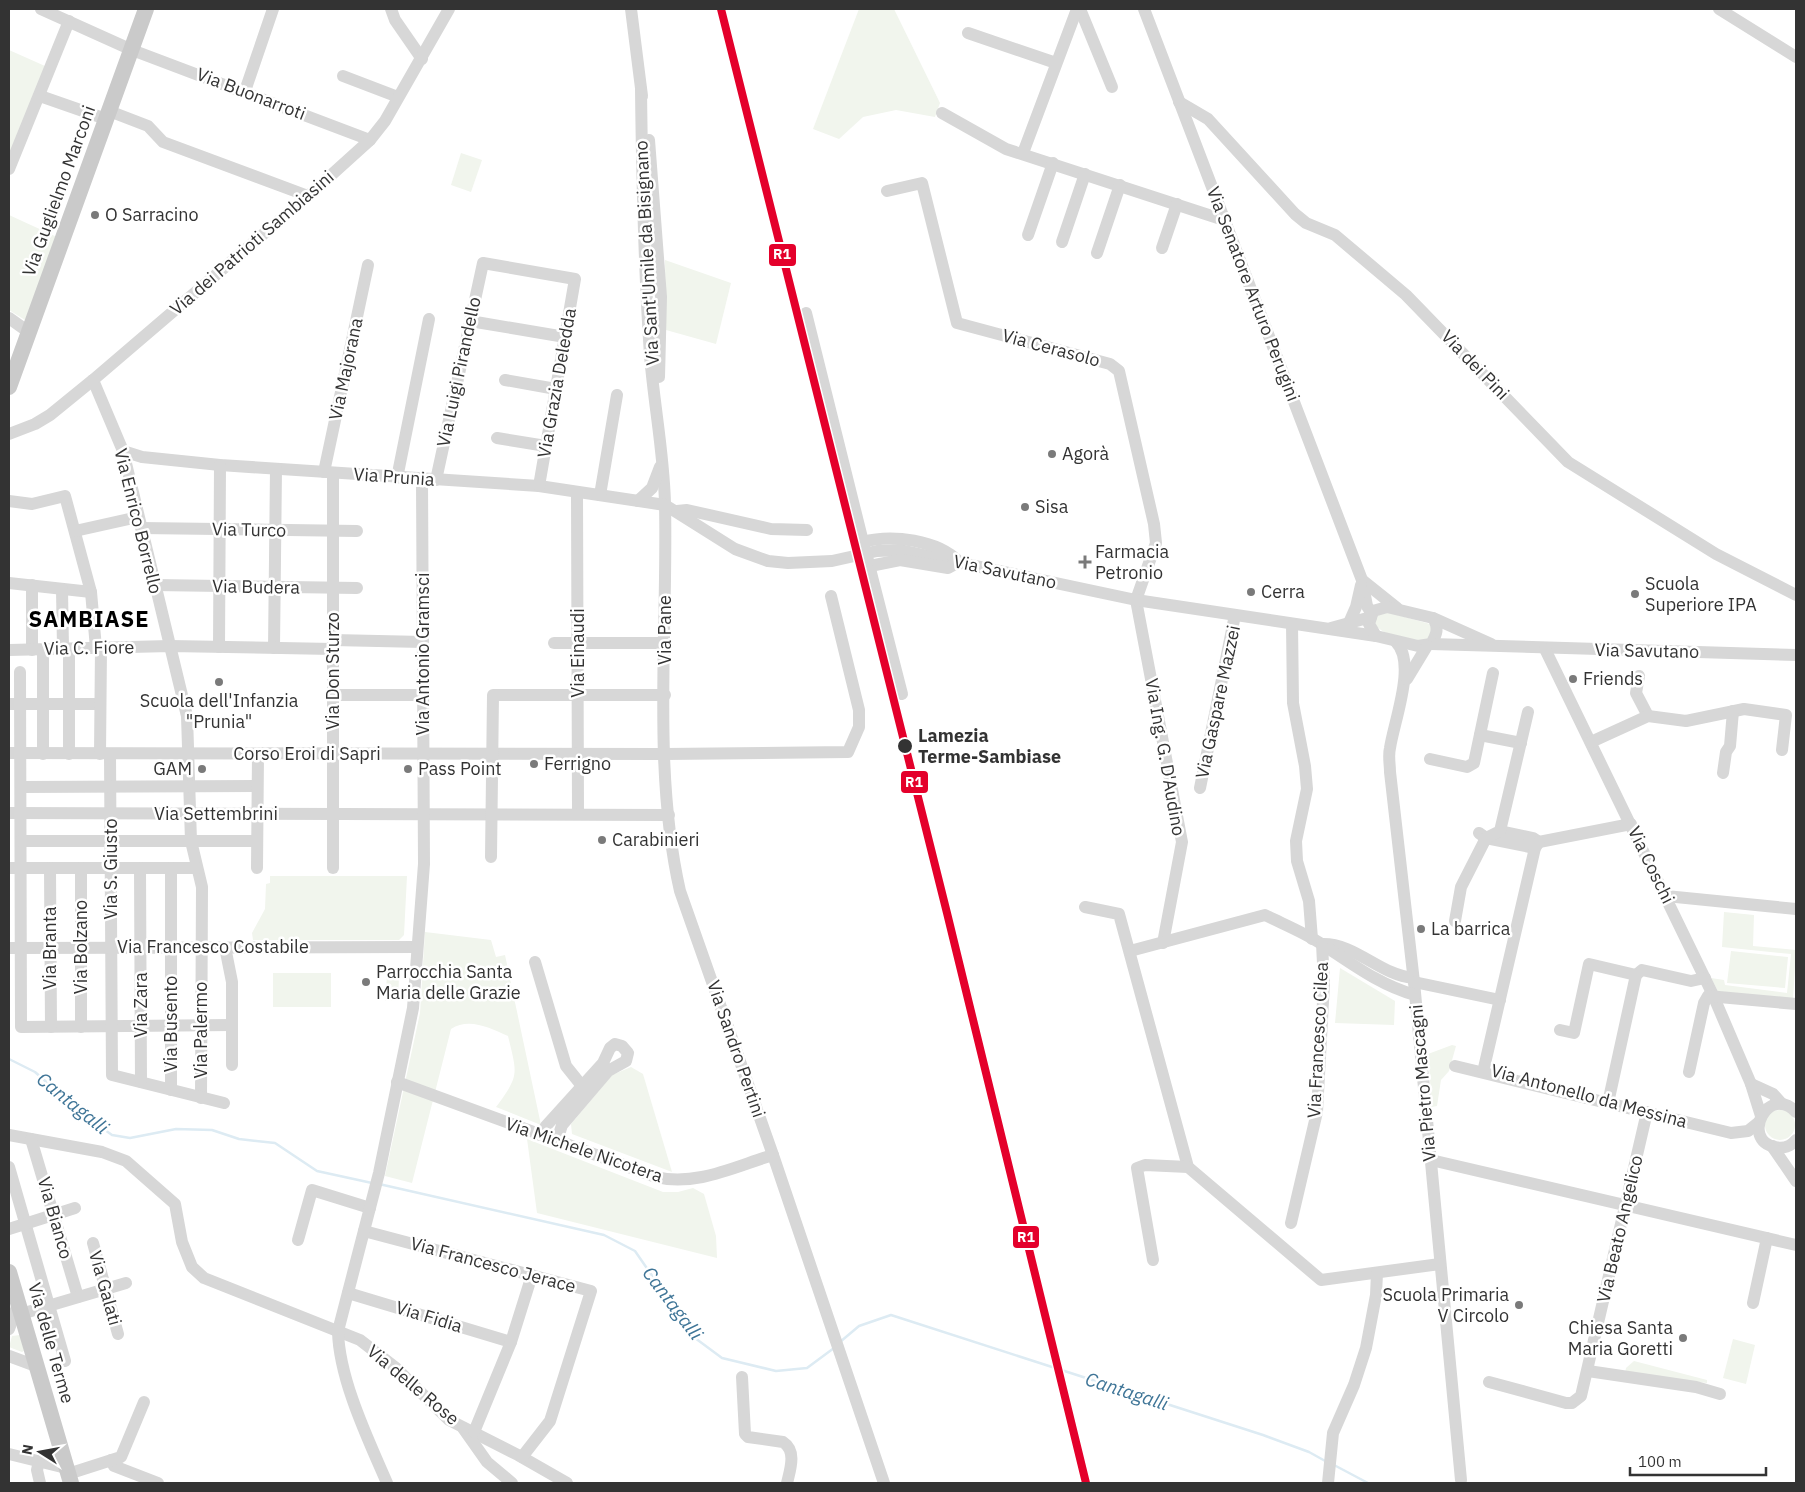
<svg xmlns="http://www.w3.org/2000/svg" width="1805" height="1492" viewBox="0 0 1805 1492" font-family="'IBM Plex Sans',sans-serif">
	<style>
		.green { fill: #f1f5ed }
		.lines { fill: none; stroke-linecap: round; stroke-linejoin: round }
		.stream { stroke: #ddebf3; stroke-width: 2.5 }
		.minor { stroke: #d7d7d7; stroke-width: 12 }
		.major { stroke: #cacaca; stroke-width: 16 }
		.minor-bridge { stroke: #d7d7d7; stroke-width: 12 }
		.rail-1-casing { stroke: #fff; stroke-width: 11 }
		.rail-1 { stroke: #e4002b; stroke-width: 8 }
		.poi-dot { fill: #7a7a7a; stroke: #fff; stroke-width: 2 }
		.stop-dot { fill: #333; stroke: #fff; stroke-width: 2 }
		.labels { text-anchor: middle; stroke-width: 5; stroke-linejoin: round; paint-order: stroke }
		.street-label { font-size: 18px; fill: #333; stroke: #fff }
		.poi-label { font-size: 18px; fill: #333; stroke: #fff; text-anchor: start }
		.stop-label { font-size: 18px; font-weight: bold; fill: #333; stroke: #fff; text-anchor: start }
		.water-label { font-size: 19px; font-style: italic; fill: #3f7597; stroke: #fff }
		.district-label { font-size: 22px; font-weight: bold; letter-spacing: 1px; fill: #000; stroke: #fff }
		.line-badge { stroke: #fff; stroke-width: 2 }
		.badge-label { font-size: 14px; text-anchor: middle; font-weight: bold; fill: #fff }
	</style>
	<rect width="100%" height="100%" fill="#fff"/>
	<!-- green -->
	<g class="green">
		<polygon points="859,9 894,9 940,103 935,117 896,110 863,117 839,139 813,129"/>
		<polygon points="9,50 45,66 9,155"/>
		<polygon points="461,153 482,160 471,192 451,185"/>
		<polygon points="9,215 57,237 25,320 9,310"/>
		<polygon points="665,260 731,283 716,344 666,330"/>
		<path d="M1383,611L1430,624L1433,635L1424,641C1408,638 1384,638 1374,623L1375,617Z"/>
		<polygon points="270,876 407,876 404,935 399,940 253,940 252,933 265,909 266,884 270,883"/>
		<polygon points="1724,912 1754,915 1753,946 1796,950 1793,1000 1718,992 1711,978 1724,980 1725,985 1787,993 1791,954 1722,947"/>
		<path d="M425,932L491,940L496,957L505,955L541,1125L496,1107C520,1075 517,1074 508,1036C490,1028 469,1017 451,1029L412,1183L385,1176L420,1013Z"/>
		<polygon points="1731,951 1788,957 1785,988 1727,983"/>
		<polygon points="1340,968 1395,1001 1394,1025 1335,1023"/>
		<rect x="273" y="973" width="58" height="34"/>
		<polygon points="387,976 399,977 398,1001 385,1001"/>
		<polygon points="1452,1045 1456,1046 1449,1071 1441,1080 1437,1106 1432,1107 1428,1054"/>
		<polygon points="631,1067 643,1074 672,1172 572,1134 571,1124 612,1075"/>
		<circle cx="1780" cy="1125" r="15"/>
		<polygon points="527,1139 663,1192 678,1192 693,1188 704,1194 716,1236 717,1258 537,1213"/>
		<polygon points="20,1335 24,1351 22,1352 9,1347 12,1336"/>
		<polygon points="1733,1339 1755,1345 1746,1384 1723,1378"/>
		<polygon points="1634,1361 1707,1380 1707,1383 1625,1373 1626,1368"/>
	</g>
	<g class="lines">
		<!-- stream -->
		<g class="stream">
			<polyline points="9,1059 35,1072 84,1115 112,1135 130,1138 176,1129 212,1130 239,1139 275,1143 317,1171 372,1183"/>
			<polyline points="379,1184 604,1235 635,1251 695,1338 722,1358 776,1371 807,1368 834,1348"/>
			<polyline points="840,1342 859,1326 891,1315 1263,1435 1309,1452 1327,1462"/>
			<polyline points="1334,1465 1368,1483"/>
		</g>
		<!-- minor -->
		<g class="minor">
			<polyline points="41,9 132,50 370,140"/>
			<polyline points="391,9 395,20 422,59"/>
			<polyline points="631,9 642,96"/>
			<polyline points="1080,9 1112,87"/>
			<polyline points="1144,9 1362,580 1367,606 1372,614"/>
			<polyline points="1719,9 1796,57"/>
			<polyline points="968,33 1056,63"/>
			<polyline points="343,76 398,97"/>
			<path d="M641,89C642,178 644,267 650,355C654,405 664,454 665,504C668,630 652,768 680,891L773,1155L884,1483"/>
			<polyline points="245,91 273,9"/>
			<polyline points="40,96 106,119"/>
			<polyline points="1179,102 1208,119 1295,214 1306,223 1335,235 1406,295 1568,462 1716,554 1796,595"/>
			<polyline points="109,111 148,126 163,142 308,196"/>
			<polyline points="942,113 1006,149 1224,220"/>
			<polyline points="649,140 661,297 659,377"/>
			<polyline points="1023,153 1077,9"/>
			<polyline points="9,169 69,21"/>
			<polyline points="887,191 922,183 957,323 1110,364 1119,371 1154,524 1156,543 1136,600 1182,842 1163,943"/>
			<polyline points="1028,235 1053,163"/>
			<polyline points="1062,242 1085,174"/>
			<polyline points="1162,248 1177,204"/>
			<polyline points="1097,253 1120,185"/>
			<polyline points="806,313 864,546"/>
			<polyline points="9,318 30,333"/>
			<polyline points="470,321 565,337"/>
			<polyline points="93,380 123,451 187,716 191,841 202,887 201,1098"/>
			<polyline points="505,380 556,389"/>
			<polyline points="9,434 35,424 50,415 93,380 308,196 370,140 385,121 449,9"/>
			<polyline points="497,438 546,446"/>
			<polyline points="123,451 142,457 220,465 539,486 665,505 735,549 768,561 788,563 832,561 877,551 900,550 1136,600 1376,636"/>
			<polyline points="324,472 368,265"/>
			<polyline points="397,478 429,319"/>
			<polyline points="436,480 483,263 575,279 539,486"/>
			<polyline points="577,492 578,814"/>
			<polyline points="600,495 617,395"/>
			<polyline points="9,501 32,504 65,496 91,592 96,648"/>
			<polyline points="638,501 652,488 660,467"/>
			<polyline points="677,511 687,510 771,529 807,530"/>
			<polyline points="141,528 357,531"/>
			<polyline points="75,531 138,517"/>
			<path d="M863,542C892,534 938,540 959,562L948,568L900,560L870,566"/>
			<polyline points="868,561 902,694"/>
			<polyline points="1362,580 1397,608"/>
			<polyline points="9,583 91,592"/>
			<polyline points="32,585 32,650"/>
			<polyline points="154,585 357,588"/>
			<polyline points="62,589 63,649"/>
			<path d="M1387,607L1433,618C1439,628 1437,634 1431,644L1418,646L1376,636L1369,624L1373,611Z"/>
			<polyline points="1433,618 1491,644"/>
			<polyline points="1349,623 1356,607 1361,585"/>
			<polyline points="1292,624 1293,703 1305,766 1307,789 1296,841 1297,861 1309,901 1312,939"/>
			<polyline points="1331,628 1371,617"/>
			<polyline points="333,640 423,642"/>
			<path d="M1396,642C1417,663 1394,721 1390,748C1388,756 1390,764 1390,772L1414,982L1461,1480"/>
			<polyline points="554,643 665,643"/>
			<polyline points="1431,644 1796,655"/>
			<polyline points="219,647 220,465"/>
			<polyline points="274,648 276,469"/>
			<polyline points="69,649 69,754"/>
			<polyline points="1545,649 1713,995 1751,1084 1761,1116"/>
			<polyline points="9,650 170,646 333,649"/>
			<polyline points="43,650 43,754"/>
			<polyline points="20,672 21,1027 232,1025"/>
			<polyline points="1639,676 1636,693 1648,716"/>
			<polyline points="1407,679 1427,646"/>
			<polyline points="333,695 424,695"/>
			<polyline points="9,704 100,704"/>
			<polyline points="1480,735 1521,743"/>
			<polyline points="1591,742 1648,716 1686,721 1744,709 1786,715 1782,750"/>
			<polyline points="9,753 665,754 848,752 859,727 859,710 831,596"/>
			<polyline points="100,754 101,648"/>
			<polyline points="110,754 112,1075 224,1103"/>
			<polyline points="1430,759 1467,767 1474,763 1493,673"/>
			<polyline points="1723,773 1726,752 1730,746 1733,711"/>
			<polyline points="21,787 257,786"/>
			<polyline points="1200,788 1235,615"/>
			<polyline points="9,813 669,815"/>
			<polyline points="1500,831 1533,838 1539,842"/>
			<polyline points="1479,833 1486,838 1535,848"/>
			<polyline points="21,841 257,841"/>
			<polyline points="1539,842 1631,824"/>
			<polyline points="491,857 493,695 665,695"/>
			<polyline points="9,868 197,868"/>
			<polyline points="50,868 51,1027"/>
			<polyline points="81,868 81,1027"/>
			<polyline points="140,868 141,1082"/>
			<polyline points="171,868 171,1090"/>
			<polyline points="257,868 258,754"/>
			<polyline points="333,868 333,473"/>
			<polyline points="1666,896 1796,909"/>
			<polyline points="1085,907 1119,914 1188,1167 1321,1280 1440,1264"/>
			<polyline points="1455,921 1461,887 1486,838 1500,831 1528,712"/>
			<path d="M1322,944C1355,943 1380,975 1413,978"/>
			<polyline points="225,947 232,982 232,1065"/>
			<polyline points="9,948 417,947"/>
			<path d="M1130,951L1265,915C1283,924 1303,932 1320,943C1351,963 1379,985 1415,995"/>
			<polyline points="535,962 566,1066 582,1086"/>
			<polyline points="1636,975 1642,970 1691,981 1705,978"/>
			<polyline points="1414,982 1500,1000"/>
			<polyline points="1560,1030 1574,1033 1589,964 1636,975 1608,1103"/>
			<polyline points="1455,1066 1731,1133 1748,1131 1758,1123"/>
			<polyline points="1483,1072 1535,848 1539,842"/>
			<polyline points="1689,1072 1704,1003 1708,996 1796,1004"/>
			<path d="M397,1082L656,1177C695,1187 736,1166 773,1155"/>
			<polyline points="1751,1084 1773,1094 1782,1104"/>
			<path d="M1796,1112C1768,1083 1740,1140 1775,1147C1783,1149 1791,1146 1796,1140"/>
			<polyline points="9,1135 102,1152 126,1161 175,1204 182,1242 192,1267 204,1278 360,1340 396,1368 449,1420 518,1455 567,1483"/>
			<polyline points="540,1135 546,1126 603,1063 610,1048 615,1044 622,1046 628,1053 626,1061 608,1071 562,1125 557,1141"/>
			<polyline points="31,1139 78,1297"/>
			<polyline points="1772,1146 1796,1181"/>
			<polyline points="1431,1160 1796,1245"/>
			<polyline points="9,1167 65,1361"/>
			<polyline points="1291,1223 1317,1112 1324,983 1322,944"/>
			<polyline points="9,1229 75,1208"/>
			<polyline points="364,1231 591,1291 550,1421 522,1457"/>
			<polyline points="298,1240 312,1190 370,1208"/>
			<polyline points="93,1243 118,1334"/>
			<polyline points="1153,1260 1137,1168 1145,1165 1188,1167"/>
			<polyline points="348,1293 511,1342"/>
			<polyline points="1753,1303 1767,1238"/>
			<polyline points="21,1314 126,1283"/>
			<polyline points="9,1329 18,1304"/>
			<polyline points="9,1356 36,1366"/>
			<polyline points="1588,1371 1696,1387 1720,1394"/>
			<path d="M742,1377L745,1434L748,1437L783,1442C797,1451 790,1470 787,1483"/>
			<polyline points="1489,1382 1566,1403 1572,1403 1581,1396 1647,1112"/>
			<polyline points="463,1428 487,1462 512,1483"/>
			<polyline points="474,1432 511,1342 532,1275"/>
			<polyline points="9,1454 66,1468"/>
			<polyline points="111,1460 114,1466 158,1483"/>
			<polyline points="39,1461 37,1470 40,1483"/>
			<polyline points="68,1474 121,1457 144,1402"/>
			<path d="M387,1483C368,1439 339,1379 338,1331L379,1173L413,1008L424,864L422,480"/>
			<polyline points="1328,1483 1333,1433 1354,1385 1366,1348 1376,1295 1377,1273"/>
		</g>
		<!-- major -->
		<g class="major">
			<polyline points="9,387 146,9"/>
			<polyline points="9,1272 71,1483"/>
		</g>
		<!-- minor-bridge -->
		<polyline class="minor-bridge" points="864,546 868,561"/>
		<!-- rail-1 casing -->
		<g class="rail-1-casing">
			<polyline id="rail-1" points="721,9 947,913 1086,1483"/>
		</g>
		<!-- rail-1 -->
		<use href="#rail-1" class="rail-1"/>
	</g>
	<!-- markers -->
	<g class="poi-dot">
		<circle cx="95" cy="215" r="5"/>
		<circle cx="1052" cy="454" r="5"/>
		<circle cx="1025" cy="507" r="5"/>
		<path d="M1082.5 554.5h5v5h5v5h-5v5h-5v-5h-5v-5h5z"/>
		<circle cx="1251" cy="592" r="5"/>
		<circle cx="1635" cy="594" r="5"/>
		<circle cx="1573" cy="679" r="5"/>
		<circle cx="219" cy="682" r="5"/>
		<circle cx="534" cy="764" r="5"/>
		<circle cx="202" cy="769" r="5"/>
		<circle cx="408" cy="769" r="5"/>
		<circle cx="602" cy="840" r="5"/>
		<circle cx="1421" cy="929" r="5"/>
		<circle cx="366" cy="982" r="5"/>
		<circle cx="1519" cy="1305" r="5"/>
		<circle cx="1683" cy="1338" r="5"/>
	</g>
	<circle class="stop-dot" cx="905" cy="746" r="8"/>
	<g class="labels">
		<!-- street labels -->
		<g class="street-label">
			<text transform="translate(251 94) rotate(21)" y="6">Via Buonarroti</text>
			<text transform="translate(59 191) rotate(-70)" y="6">Via Guglielmo Marconi</text>
			<text transform="translate(252 243) rotate(-41)" y="6">Via dei Patrioti Sambiasini</text>
			<text transform="translate(647 253) rotate(-93)" y="6">Via Sant'Umile da Bisignano</text>
			<text transform="translate(1253 294) rotate(69)" y="6">Via Senatore Arturo Perugini</text>
			<text transform="translate(1051 348) rotate(15)" y="6">Via Cerasolo</text>
			<text transform="translate(1475 365) rotate(46)" y="6">Via dei Pini</text>
			<text transform="translate(346 369) rotate(-78)" y="6">Via Majorana</text>
			<text transform="translate(459 372) rotate(-78)" y="6">Via Luigi Pirandello</text>
			<text transform="translate(557 383) rotate(-80)" y="6">Via Grazia Deledda</text>
			<text transform="translate(394 477) rotate(4)" y="6">Via Prunia</text>
			<text transform="translate(138 521) rotate(76)" y="6">Via Enrico Borrello</text>
			<text transform="translate(249 530) rotate(1)" y="6">Via Turco</text>
			<text transform="translate(1005 572) rotate(12)" y="6">Via Savutano</text>
			<text transform="translate(256 587) rotate(1)" y="6">Via Budera</text>
			<text transform="translate(665 630) rotate(-90)" y="6">Via Pane</text>
			<text transform="translate(89 648) rotate(-1)" y="6">Via C. Fiore</text>
			<text transform="translate(1647 651) rotate(1)" y="6">Via Savutano</text>
			<text transform="translate(578 653) rotate(-90)" y="6">Via Einaudi</text>
			<text transform="translate(423 654) rotate(-90)" y="6">Via Antonio Gramsci</text>
			<text transform="translate(333 671) rotate(-90)" y="6">Via Don Sturzo</text>
			<text transform="translate(1218 702) rotate(-78)" y="6">Via Gaspare Mazzei</text>
			<text x="307" y="760">Corso Eroi di Sapri</text>
			<text transform="translate(1165 757) rotate(80)" y="6">Via Ing. G. D'Audino</text>
			<text x="216" y="820">Via Settembrini</text>
			<text transform="translate(1651 865) rotate(64)" y="6">Via Coschi</text>
			<text transform="translate(111 869) rotate(-90)" y="6">Via S. Giusto</text>
			<text transform="translate(81 947) rotate(-90)" y="6">Via Bolzano</text>
			<text x="213" y="953">Via Francesco Costabile</text>
			<text transform="translate(50 948) rotate(-90)" y="6">Via Branta</text>
			<text transform="translate(141 1005) rotate(-90)" y="6">Via Zara</text>
			<text transform="translate(171 1024) rotate(-90)" y="6">Via Busento</text>
			<text transform="translate(201 1030) rotate(-90)" y="6">Via Palermo</text>
			<text transform="translate(1318 1040) rotate(-87)" y="6">Via Francesco Cilea</text>
			<text transform="translate(736 1049) rotate(71)" y="6">Via Sandro Pertini</text>
			<text transform="translate(1423 1083) rotate(-95)" y="6">Via Pietro Mascagni</text>
			<text transform="translate(1589 1096) rotate(15)" y="6">Via Antonello da Messina</text>
			<text transform="translate(584 1150) rotate(19)" y="6">Via Michele Nicotera</text>
			<text transform="translate(55 1218) rotate(74)" y="6">Via Bianco</text>
			<text transform="translate(1620 1229) rotate(-77)" y="6">Via Beato Angelico</text>
			<text transform="translate(493 1265) rotate(15)" y="6">Via Francesco Jerace</text>
			<text transform="translate(105 1288) rotate(74)" y="6">Via Galati</text>
			<text transform="translate(429 1317) rotate(17)" y="6">Via Fidia</text>
			<text transform="translate(51 1343) rotate(74)" y="6">Via delle Terme</text>
			<text transform="translate(413 1385) rotate(40)" y="6">Via delle Rose</text>
		</g>
		<!-- poi labels -->
		<g class="poi-label">
			<text x="105" y="221">O Sarracino</text>
			<text x="1062" y="460">Agorà</text>
			<text x="1035" y="513">Sisa</text>
			<text x="1095" y="558">Farmacia<tspan x="1095" dy="21">Petronio</tspan></text>
			<text x="1645" y="590">Scuola<tspan x="1645" dy="21">Superiore IPA</tspan></text>
			<text x="1261" y="598">Cerra</text>
			<text x="1583" y="685">Friends</text>
			<text x="219" y="707" text-anchor="middle">Scuola dell'Infanzia<tspan x="219" dy="21">"Prunia"</tspan></text>
			<text x="544" y="770">Ferrigno</text>
			<text x="192" y="775" text-anchor="end">GAM</text>
			<text x="418" y="775">Pass Point</text>
			<text x="612" y="846">Carabinieri</text>
			<text x="1431" y="935">La barrica</text>
			<text x="376" y="978">Parrocchia Santa<tspan x="376" dy="21">Maria delle Grazie</tspan></text>
			<text x="1509" y="1301" text-anchor="end">Scuola Primaria<tspan x="1509" dy="21">V Circolo</tspan></text>
			<text x="1673" y="1334" text-anchor="end">Chiesa Santa<tspan x="1673" dy="21">Maria Goretti</tspan></text>
		</g>
		<!-- stop labels -->
		<g class="stop-label">
			<text x="918" y="742">Lamezia<tspan x="918" dy="21">Terme-Sambiase</tspan></text>
		</g>
		<!-- water labels -->
		<g class="water-label">
			<text transform="translate(73 1103) rotate(39)" y="7">Cantagalli</text>
			<text transform="translate(673 1303) rotate(53)" y="7">Cantagalli</text>
			<text transform="translate(1127 1391) rotate(18)" y="7">Cantagalli</text>
		</g>
		<!-- district labels -->
		<g class="district-label">
			<text x="89" y="627">SAMBIASE</text>
		</g>
	</g>
	<g class="line-badge">
		<rect x="768" y="243" width="29" height="24" rx="5" fill="#e4002b"/>
		<rect x="900" y="770" width="29" height="24" rx="5" fill="#e4002b"/>
		<rect x="1012" y="1225" width="28" height="24" rx="5" fill="#e4002b"/>
	</g>
	<g class="badge-label">
		<text x="782" y="259">R1</text>
		<text x="914" y="787">R1</text>
		<text x="1026" y="1242">R1</text>
	</g>
	<!-- border -->
	<rect width="1805" height="1492" fill="none" stroke="#333333" stroke-width="20"/>
	<!-- north arrow -->
	<g transform="translate(40 1452) rotate(281)" stroke="#ffffff" stroke-width="4" paint-order="stroke">
	<path d="M0-4L9 19L0 12L-9 19Z" fill="#333333"/>
	<text y="-8" font-size="14" font-weight="bold" text-anchor="middle" fill="#333333">N</text>
	</g>
	<!-- scale -->
	<path d="M1630 1467v8h136v-8" fill="none" stroke="#333333" stroke-width="2.5"/>
	<text x="1638" y="1467" font-size="15" fill="#333333" stroke="#ffffff" stroke-width="4" paint-order="stroke">100 m</text>
</svg>
